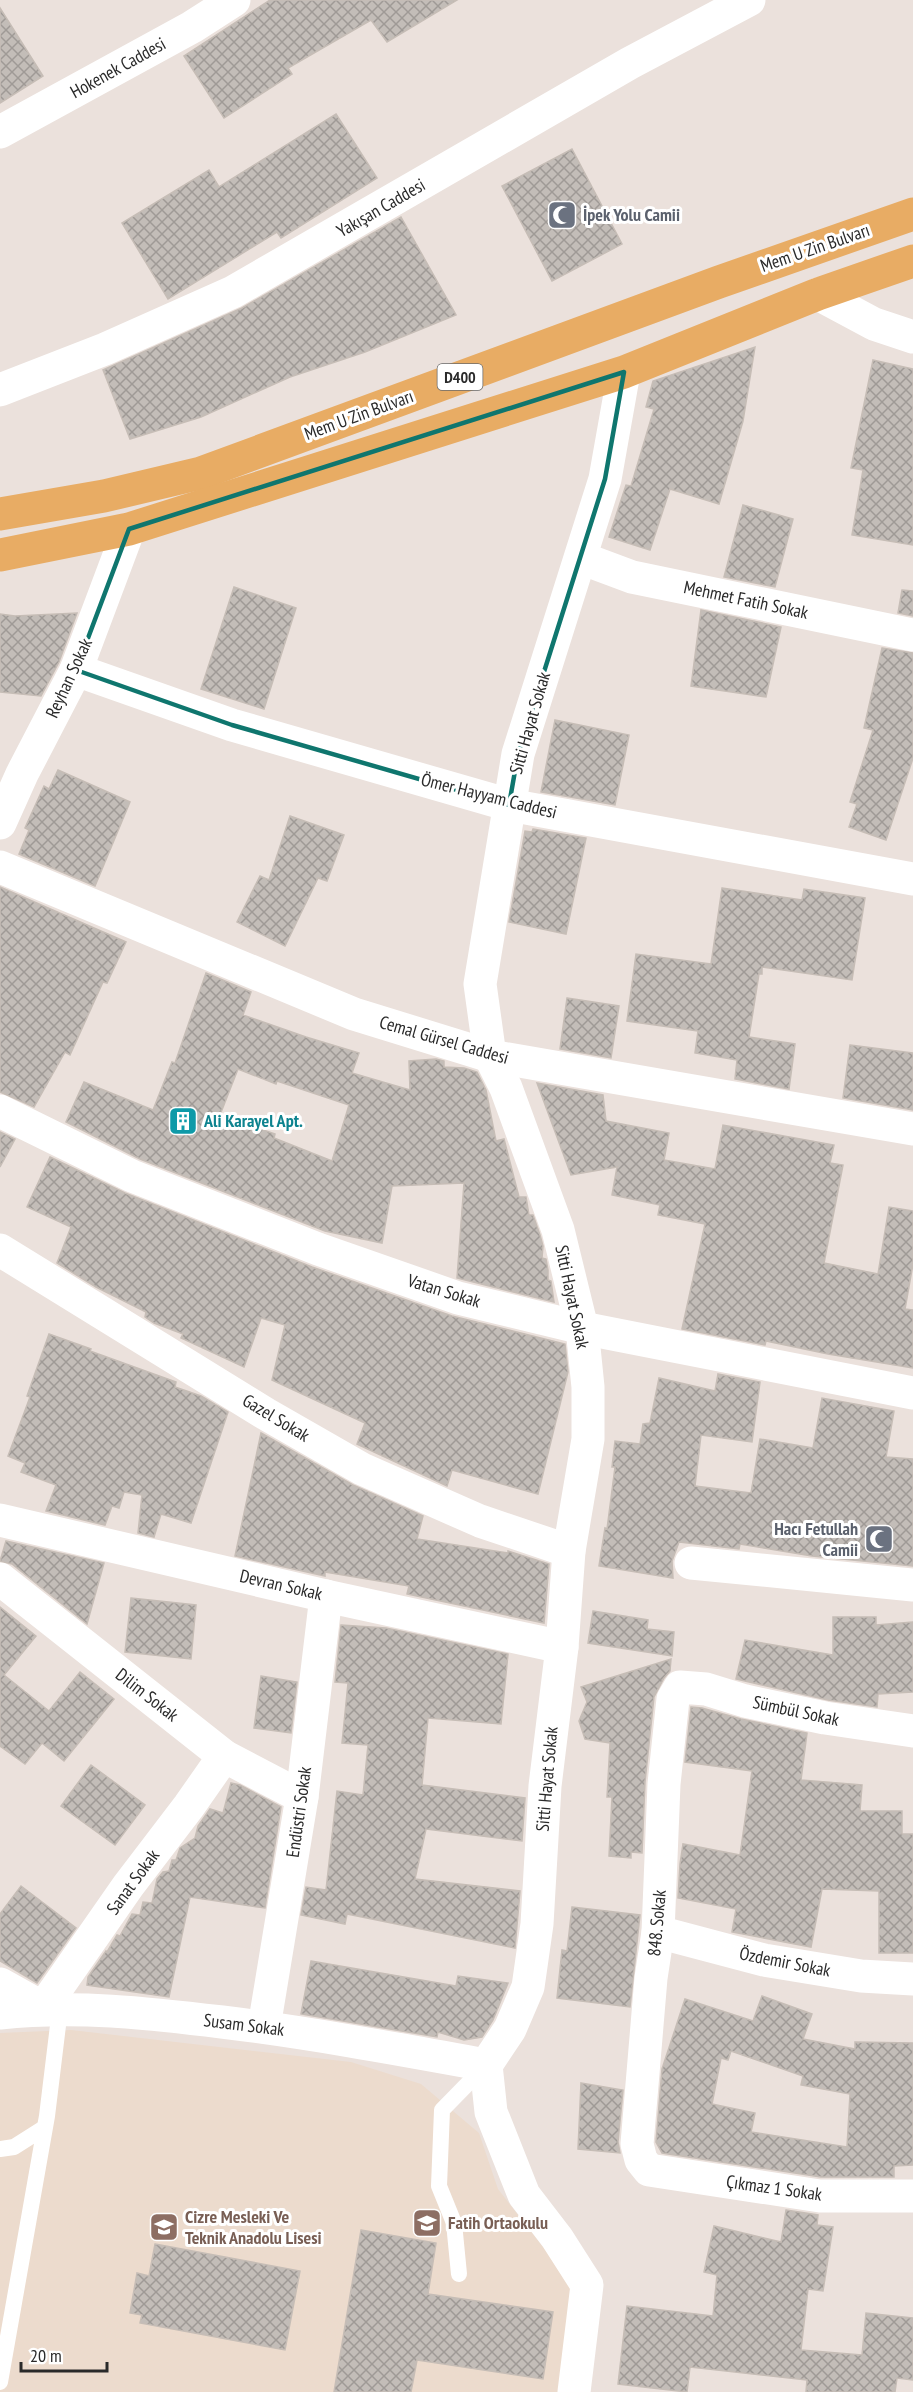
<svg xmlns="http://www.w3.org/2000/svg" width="913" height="2392" viewBox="0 0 913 2392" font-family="'PT Sans Narrow',sans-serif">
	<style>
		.education { fill: #ecdbcd }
		.building { fill: url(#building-cross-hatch); stroke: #c6bdb6; stroke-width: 1.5; fill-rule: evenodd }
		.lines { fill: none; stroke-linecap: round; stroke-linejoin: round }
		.service { stroke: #fff; stroke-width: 16 }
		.minor { stroke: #fff; stroke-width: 33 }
		.tertiary { stroke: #fff; stroke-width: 33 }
		.primary { stroke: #e8ac64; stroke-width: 33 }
		.marked { fill: none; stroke: #0f766e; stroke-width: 4.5; stroke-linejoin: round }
		.labels { text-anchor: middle; stroke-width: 6; stroke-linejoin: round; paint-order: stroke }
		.shield { fill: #fff; stroke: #6a6a6a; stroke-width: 1.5 }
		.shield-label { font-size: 16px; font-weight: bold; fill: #2a2a2a }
		.street-label { font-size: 18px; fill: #2a2a2a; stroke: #fff }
		.worship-label { font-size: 18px; font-weight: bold; fill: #5b616d; stroke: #fff; text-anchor: start }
		.culture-label { font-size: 18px; font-weight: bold; fill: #0d838f; stroke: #fff; text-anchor: start }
		.education-label { font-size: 18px; font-weight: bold; fill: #785e54; stroke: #fff; text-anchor: start }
	</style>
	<defs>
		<pattern id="building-cross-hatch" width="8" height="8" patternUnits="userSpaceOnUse" patternTransform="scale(1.5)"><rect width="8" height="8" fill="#c3bdb8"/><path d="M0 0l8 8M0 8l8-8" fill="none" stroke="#9f9a96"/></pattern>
	</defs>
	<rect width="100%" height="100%" fill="#ebe1dc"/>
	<!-- education -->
	<polygon class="education" points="71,2030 351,2062 421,2084 479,2133 498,2189 550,2256 574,2295 563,2392 0,2392 0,2033"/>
	<!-- building -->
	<g class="building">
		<polygon points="270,0 457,0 387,42 371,20 288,68 292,74 224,118 184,56"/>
		<polygon points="0,8 43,76 0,103"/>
		<polygon points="336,114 377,178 281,238 277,232 168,299 122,223 209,170 219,187"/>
		<polygon points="572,149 622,244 552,281 502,186"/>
		<polygon points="401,217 456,315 365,352 290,377 201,417 130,439 103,370 242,308"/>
		<polygon points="755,347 743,421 719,504 670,489 650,550 609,537 626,485 631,486 654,409 646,407 653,381"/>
		<polygon points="873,360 913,369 913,545 852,535 863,470 851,468"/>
		<polygon points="743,505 793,519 775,587 724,577"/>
		<polygon points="234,587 296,608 264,709 201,689"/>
		<polygon points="902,590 913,591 913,616 898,613"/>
		<polygon points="701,610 781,627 766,697 691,686"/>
		<polygon points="77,613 59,662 41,696 0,692 0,614 15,616"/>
		<polygon points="882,648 913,653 913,758 886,840 849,827 857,804 850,802 873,730 864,728"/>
		<polygon points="555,720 629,735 615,805 541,792"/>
		<polygon points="58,770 130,802 95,886 19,854 29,830 25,828 44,786 49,789"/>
		<polygon points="290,816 344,835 327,881 318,878 285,946 237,922 260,876 269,880"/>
		<polygon points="533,829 586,838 566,934 509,922 525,831 532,832"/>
		<polygon points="0,887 126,942 107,983 103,982 70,1055 65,1052 34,1107 0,1092"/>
		<polygon points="722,888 802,900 804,889 865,898 852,980 762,967 762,974 759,974 749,1037 795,1044 789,1089 735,1079 737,1060 695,1053 698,1031 627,1021 636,954 711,964"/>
		<path d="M206,973L251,992L243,1015L306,1037L359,1053L352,1073L410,1090L409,1061L436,1059L444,1061V1067L464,1068L477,1072L486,1090L496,1141L504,1139L519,1197H526L529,1215H533L540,1235L543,1246L542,1258L546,1259L548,1270V1280L551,1281L554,1302L457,1278L464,1183L392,1186L382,1243L325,1231L140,1159L66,1122L84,1082L153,1110L172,1062L175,1063ZM238,1069L276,1084L277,1081L349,1105L332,1161L274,1138L275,1134L220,1115Z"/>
		<polygon points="567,998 619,1006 611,1058 560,1049"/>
		<polygon points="850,1045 913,1053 913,1110 843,1098"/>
		<polygon points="537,1083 603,1095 606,1121 669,1133 664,1160 715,1169 723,1125 834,1145 830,1163 843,1165 824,1263 878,1274 889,1207 913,1211 913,1264 905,1309 913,1310 913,1368 828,1354 766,1341 765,1345 682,1329 705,1224 658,1215 660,1205 612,1195 617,1167 571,1175"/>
		<polygon points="0,1132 15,1139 0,1167"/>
		<polygon points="50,1157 125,1193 312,1267 452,1316 565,1344 568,1372 538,1494 452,1470 447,1486 357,1444 365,1423 272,1380 285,1325 261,1318 244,1367 181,1338 183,1334 154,1323 145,1317 146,1312 96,1287 57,1263 71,1227 27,1207"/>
		<polygon points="49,1334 91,1349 90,1351 176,1382 175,1387 201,1396 228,1412 191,1523 161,1514 154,1537 138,1533 142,1495 124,1492 119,1508 112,1506 105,1525 46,1511 56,1485 21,1472 25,1463 8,1456 30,1397 27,1396"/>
		<polygon points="718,1374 760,1382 752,1442 701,1435 695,1486 751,1493 760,1439 813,1448 822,1398 894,1411 886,1457 913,1459 913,1566 812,1556 740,1544 739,1549 679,1542 672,1561 673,1578 599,1566 605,1528 607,1529 615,1467 612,1467 615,1441 640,1444 643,1424 650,1423 659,1378 715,1391"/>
		<polygon points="261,1433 353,1485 423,1516 417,1539 508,1553 508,1551 549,1564 544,1623 407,1594 409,1586 325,1572 325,1576 235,1556"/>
		<polygon points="6,1541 104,1563 87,1624 12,1564 0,1561"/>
		<polygon points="131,1598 196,1605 191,1659 125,1652"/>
		<polygon points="0,1607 36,1636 4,1675 49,1711 80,1672 114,1699 64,1761 42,1743 25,1764 0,1746"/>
		<polygon points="593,1611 648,1620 647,1629 674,1632 672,1656 588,1643"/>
		<polygon points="833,1617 876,1617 876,1625 913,1622 913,1692 878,1694 877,1707 828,1700 736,1679 745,1640 833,1655"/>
		<polygon points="341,1625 386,1628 508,1654 501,1724 428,1718 422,1785 525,1798 522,1841 426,1829 415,1879 520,1891 515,1948 347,1914 345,1924 301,1915 306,1887 326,1890 337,1791 363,1795 368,1745 342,1743 348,1683 335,1682"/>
		<polygon points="671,1659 670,1671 664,1678 654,1697 645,1782 642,1853 631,1852 631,1858 609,1856 612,1797 607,1797 610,1743 585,1739 579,1721 587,1702 581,1687"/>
		<polygon points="261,1676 297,1682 291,1733 254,1728"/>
		<polygon points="691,1707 702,1708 741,1719 807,1733 801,1780 862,1785 860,1811 902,1811 902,1834 913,1834 913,1953 879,1953 879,1891 822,1889 811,1947 732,1932 736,1909 678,1898 680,1864 683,1844 740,1855 752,1771 685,1762"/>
		<polygon points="91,1765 145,1805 115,1845 61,1806"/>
		<polygon points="231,1783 240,1785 281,1807 265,1908 190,1897 169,1997 87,1985 88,1977 106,1951 107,1952 117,1935 120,1936 132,1914 140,1915 143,1902 152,1903 157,1879 163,1872 169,1871 172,1860 176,1860 180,1848 195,1838 198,1826 210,1809 223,1813"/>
		<polygon points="21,1886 76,1928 37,1983 0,1961 0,1914"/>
		<polygon points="572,1907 640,1915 630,2007 557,1998 562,1950 567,1951"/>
		<polygon points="311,1961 456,1986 458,1976 508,1983 493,2020 482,2037 464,2040 438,2032 437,2037 301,2014"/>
		<path d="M762,1996L812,2014L803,2039L855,2049V2042L913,2043V2165L894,2166V2177H821L662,2153L656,2142L662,2069L685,1999L753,2021ZM731,2051L803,2076L801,2085L850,2094L847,2147L751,2132L755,2113L712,2104L721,2058L728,2060Z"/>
		<polygon points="581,2083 623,2090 618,2142 620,2153 578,2149"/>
		<polygon points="786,2210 818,2215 817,2225 833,2227 823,2291 808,2289 801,2350 862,2355 866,2313 913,2318 913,2380 897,2378 895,2392 806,2392 807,2380 690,2367 687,2392 618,2384 627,2306 713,2316 717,2275 704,2272 714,2226 781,2242"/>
		<polygon points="361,2230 436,2243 428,2294 553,2312 543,2379 417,2360 411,2392 334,2392"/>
		<polygon points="155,2244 300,2271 285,2350 140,2323 142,2315 130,2313 137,2273 149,2276"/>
	</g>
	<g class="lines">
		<!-- service -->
		<g class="service">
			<polyline points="0,2149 14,2147 44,2128"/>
			<polyline points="459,2274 454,2223 439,2186 442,2110 486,2065"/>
			<polyline points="0,2382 47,2116 60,2009"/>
		</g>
		<!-- minor -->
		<g class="minor">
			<polyline points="818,294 874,324 913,337"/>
			<polyline points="581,558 632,577 913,635"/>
			<polyline points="0,823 22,774 76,670 129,529"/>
			<polyline points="0,1111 132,1176 318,1249 458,1298 582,1328 913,1393"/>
			<polyline points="0,1250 266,1414 362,1469 480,1521 569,1551"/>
			<polyline points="0,1520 326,1596 562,1647"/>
			<polyline points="691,1563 913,1585"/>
			<polyline points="0,1579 224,1756 302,1797"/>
			<polyline points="913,1731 825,1718 745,1701 706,1689 680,1687 673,1699 664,1784 658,1932 651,1978 637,2144 641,2160 649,2170 820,2196 913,2196"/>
			<polyline points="658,1932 764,1960 861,1976 913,1979"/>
			<polyline points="0,1984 43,2008 128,1886 189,1806 224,1756"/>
			<path d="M0,2013C75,2005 148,2013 222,2022C311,2033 398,2049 486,2065"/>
			<polyline points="264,2027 302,1797 326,1596"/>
			<polyline points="574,2392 587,2285 557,2238 524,2195 491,2112 486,2065 510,2029 528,1987 537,1924 545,1786 562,1647 569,1551 588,1439 588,1387 582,1328 558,1230 506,1088 490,1056 480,984 518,754 605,479 624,372"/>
		</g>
		<!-- tertiary -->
		<g class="tertiary">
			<polyline points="0,132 192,27 234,0"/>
			<polyline points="0,390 105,349 233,292 630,63 749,0"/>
			<polyline points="76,670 232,725 509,805 913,879"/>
			<polyline points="0,867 354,1014 490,1056 913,1129"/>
		</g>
		<!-- primary -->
		<g class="primary">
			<polyline points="0,514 104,496 201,473 719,282 913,214"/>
			<polyline points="0,555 129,529 624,372 818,294 913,261"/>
		</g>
	</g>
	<!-- marked area -->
	<path class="marked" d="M624,372L605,479L518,754L509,805L232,725L76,670L129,529Z"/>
	<!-- icons -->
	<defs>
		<g id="mosque-square" transform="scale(1.5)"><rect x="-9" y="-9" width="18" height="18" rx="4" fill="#6b7280" stroke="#fff"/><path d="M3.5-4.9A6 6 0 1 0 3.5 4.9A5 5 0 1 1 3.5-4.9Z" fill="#fff"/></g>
		<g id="building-square" transform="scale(1.5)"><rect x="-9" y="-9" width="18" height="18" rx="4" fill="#0f9aa8" stroke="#fff"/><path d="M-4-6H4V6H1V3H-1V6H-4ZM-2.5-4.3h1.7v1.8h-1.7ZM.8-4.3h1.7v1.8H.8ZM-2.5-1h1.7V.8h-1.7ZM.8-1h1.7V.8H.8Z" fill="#fff"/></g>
		<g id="school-square" transform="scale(1.5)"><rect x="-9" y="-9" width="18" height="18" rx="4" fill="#8d6e63" stroke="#fff"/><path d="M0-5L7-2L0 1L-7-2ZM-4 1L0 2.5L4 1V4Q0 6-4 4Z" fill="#fff"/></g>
	</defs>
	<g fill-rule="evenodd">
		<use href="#mosque-square" x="562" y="215"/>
		<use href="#building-square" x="183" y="1121"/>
		<use href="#mosque-square" x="879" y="1539"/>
		<use href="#school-square" x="427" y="2223"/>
		<use href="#school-square" x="164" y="2227"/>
	</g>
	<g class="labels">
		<!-- shield labels -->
		<rect class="shield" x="437.5" y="364" width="45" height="26" rx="4.5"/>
		<g class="shield-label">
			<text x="460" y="383">D400</text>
		</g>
		<!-- street labels -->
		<g class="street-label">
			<text transform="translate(118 68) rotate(-29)" y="6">Hokenek Caddesi</text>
			<text transform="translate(381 208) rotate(-30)" y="6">Yakışan Caddesi</text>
			<text transform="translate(815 248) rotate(-19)" y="6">Mem U Zin Bulvarı</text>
			<text transform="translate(359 415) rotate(-20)" y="6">Mem U Zin Bulvarı</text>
			<text transform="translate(746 600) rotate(12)" y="6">Mehmet Fatih Sokak</text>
			<text transform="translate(69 678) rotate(-65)" y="6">Reyhan Sokak</text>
			<text transform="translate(530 723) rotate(-74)" y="6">Sitti Hayat Sokak</text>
			<text transform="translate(489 796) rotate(14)" y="6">Ömer Hayyam Caddesi</text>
			<text transform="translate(444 1040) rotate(16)" y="6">Cemal Gürsel Caddesi</text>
			<text transform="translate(444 1291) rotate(17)" y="6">Vatan Sokak</text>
			<text transform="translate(572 1297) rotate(78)" y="6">Sitti Hayat Sokak</text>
			<text transform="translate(276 1418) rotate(31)" y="6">Gazel Sokak</text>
			<text transform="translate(281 1585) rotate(13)" y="6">Devran Sokak</text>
			<text transform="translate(147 1695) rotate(38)" y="6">Dilim Sokak</text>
			<text transform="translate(796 1711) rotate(12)" y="6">Sümbül Sokak</text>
			<text transform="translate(547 1779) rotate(-85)" y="6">Sitti Hayat Sokak</text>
			<text transform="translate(299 1812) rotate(-82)" y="6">Endüstri Sokak</text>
			<text transform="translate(133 1882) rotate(-54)" y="6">Sanat Sokak</text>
			<text transform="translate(657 1923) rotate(-85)" y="6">848. Sokak</text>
			<text transform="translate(785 1962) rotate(11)" y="6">Özdemir Sokak</text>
			<text transform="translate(244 2025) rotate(7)" y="6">Susam Sokak</text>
			<text transform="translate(774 2188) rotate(8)" y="6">Çıkmaz 1 Sokak</text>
		</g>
		<!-- worship labels -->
		<g class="worship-label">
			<text x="583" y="221">İpek Yolu Camii</text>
			<text x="858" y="1535" text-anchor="end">Hacı Fetullah<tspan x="858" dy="21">Camii</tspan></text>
		</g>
		<!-- culture labels -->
		<g class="culture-label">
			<text x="204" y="1127">Ali Karayel Apt.</text>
		</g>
		<!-- education labels -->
		<g class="education-label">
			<text x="185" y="2223">Cizre Mesleki Ve<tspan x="185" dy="21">Teknik Anadolu Lisesi</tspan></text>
			<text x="448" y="2229">Fatih Ortaokulu</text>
		</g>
	</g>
	<!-- scale -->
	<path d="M21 2362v9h86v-9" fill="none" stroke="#2a2a2a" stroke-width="3"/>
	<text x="30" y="2362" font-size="18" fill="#2a2a2a" stroke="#ffffff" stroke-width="4.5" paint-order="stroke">20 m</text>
</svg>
